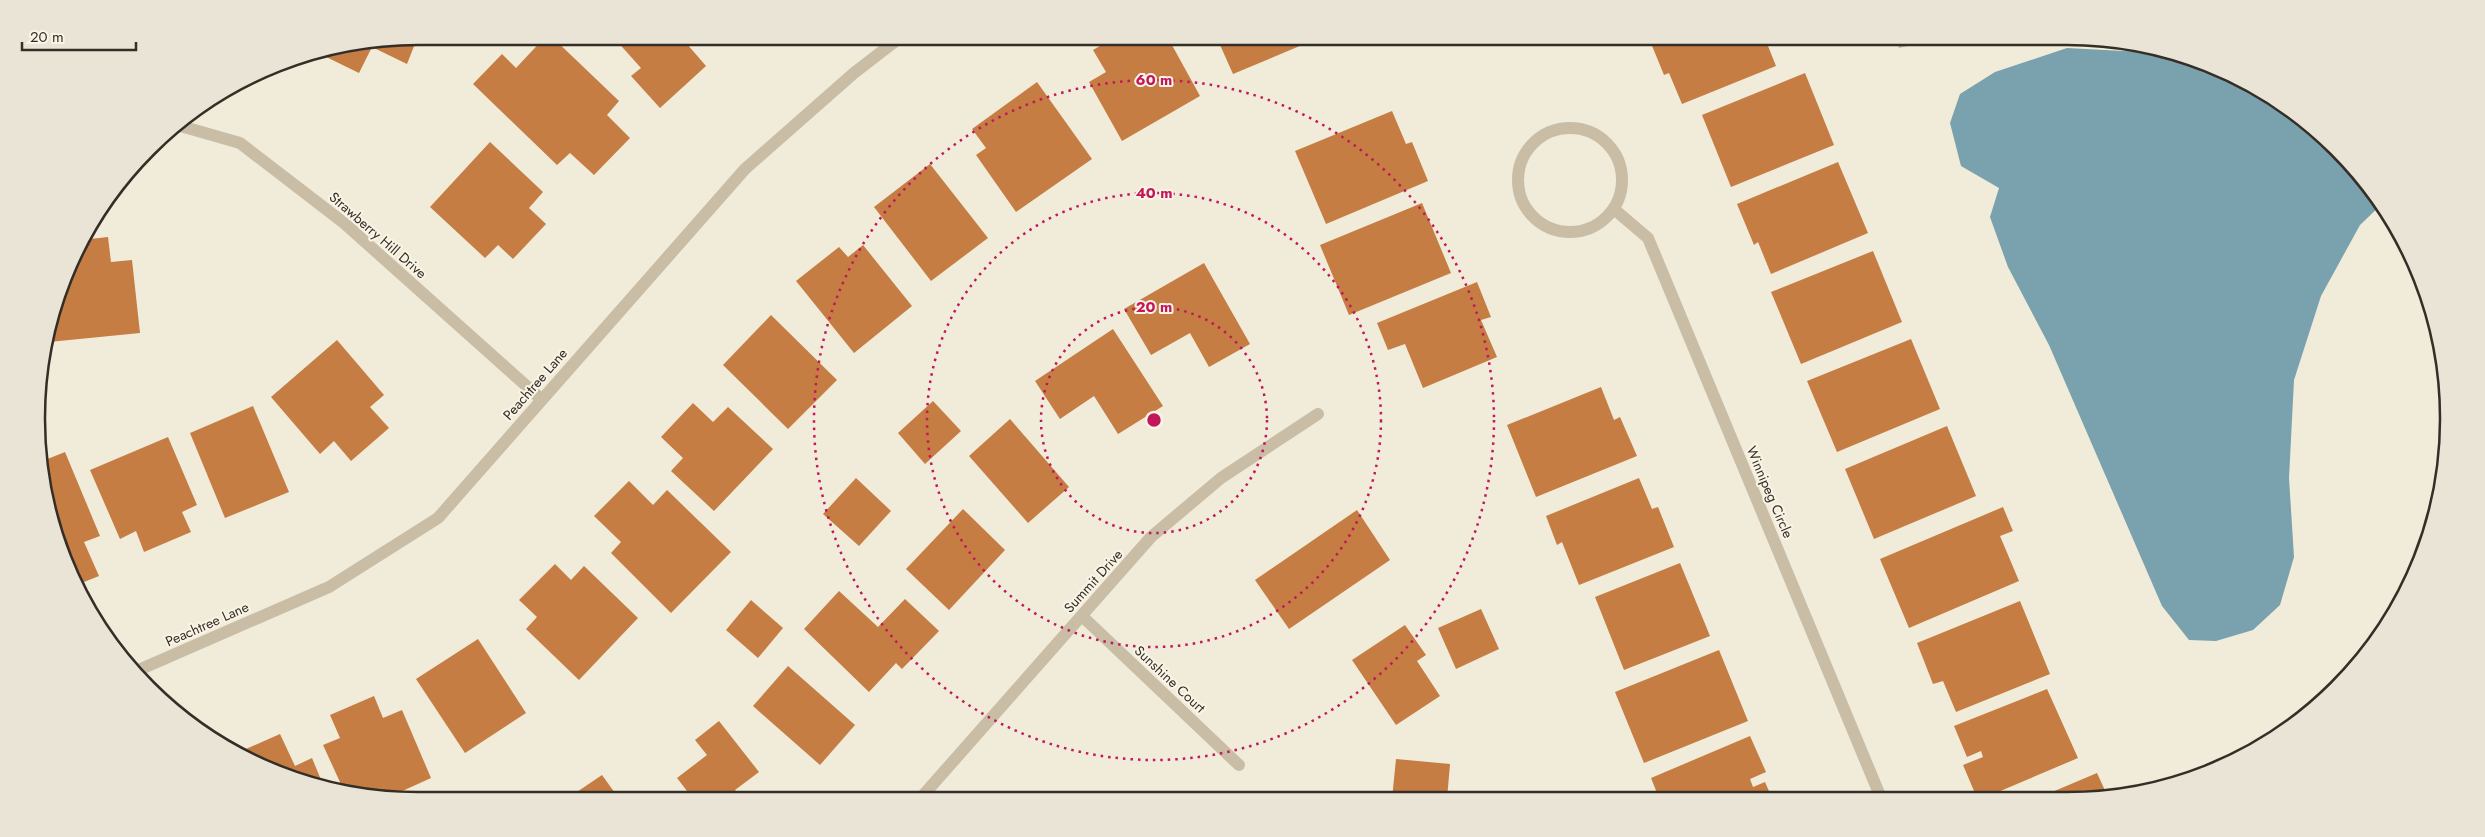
<svg xmlns="http://www.w3.org/2000/svg" width="2485" height="837" viewBox="0 0 2485 837" font-family="Jost,sans-serif">
	<style>
		.green { fill: #abc09a }
		.water { fill: #79a1ae }
		.building { fill: #c57d43 }
		.lines { fill: none; stroke-linecap: round; stroke-linejoin: round }
		.street { stroke: #c9bda5; stroke-width: 12 }
		.ring { fill: none; stroke: #c2185b; stroke-width: 2.5; stroke-dasharray: 2.5 5 }
		.labels { text-anchor: middle; stroke-width: 4; stroke-linejoin: round; paint-order: stroke }
		.street-label { font-size: 14px; fill: #352e27; stroke: #f9f4e5 }
		.rim { fill: none; stroke: #352e27; stroke-width: 2.5 }
		.centre { fill: #c2185b; stroke: #f9f4e5; stroke-width: 2.5 }
		.ring-label { font-size: 15px; text-anchor: middle; font-weight: bold; fill: #c2185b; stroke: #f9f4e5; stroke-width: 4; stroke-linejoin: round; paint-order: stroke }
	</style>
	<rect width="100%" height="100%" fill="#f1ebd9"/>
	<!-- green -->
	<polygon class="green" points="1894,36 1952,36 1899,48"/>
	<!-- water -->
	<polygon class="water" points="2067,48 2161,53 2213,65 2279,101 2337,148 2382,204 2360,225 2321,296 2294,380 2289,478 2294,557 2280,605 2253,630 2216,641 2189,640 2162,606 2049,345 2008,267 1990,217 1999,188 1961,166 1950,123 1960,94 1995,72"/>
	<!-- building -->
	<g class="building">
		<polygon points="418,36 407,64 372,47 359,73 316,52 344,44"/>
		<polygon points="546,36 551,36 619,101 607,115 630,138 594,175 570,153 557,165 473,84 502,54 516,68"/>
		<polygon points="617,36 696,36 687,44 706,66 660,108 631,76 641,68 615,39"/>
		<polygon points="1117,36 1167,36 1200,96 1122,141 1089,82 1106,72 1093,50"/>
		<polygon points="1216,36 1312,36 1314,40 1233,74"/>
		<polygon points="1648,36 1764,36 1776,66 1682,104 1669,73 1664,75"/>
		<polygon points="1805,73 1834,145 1731,187 1702,115"/>
		<polygon points="1037,82 1092,159 1016,212 976,155 986,148 972,129"/>
		<polygon points="1392,111 1406,144 1412,142 1428,181 1326,224 1295,151"/>
		<polygon points="490,142 543,192 529,208 546,224 513,259 498,245 485,258 430,207"/>
		<polygon points="1838,162 1868,233 1771,274 1758,242 1754,245 1737,204"/>
		<polygon points="930,164 988,238 931,281 874,207"/>
		<polygon points="1422,203 1451,273 1349,315 1320,245"/>
		<polygon points="108,237 111,262 132,260 140,333 49,342 76,249 81,240"/>
		<polygon points="863,245 912,306 854,353 796,281 839,247 848,257"/>
		<polygon points="1873,251 1902,322 1801,364 1771,292"/>
		<polygon points="1204,263 1250,344 1209,367 1190,333 1151,355 1124,309"/>
		<polygon points="1477,282 1491,317 1481,320 1497,357 1423,388 1405,344 1388,350 1377,323"/>
		<polygon points="771,315 837,380 788,429 723,365"/>
		<polygon points="1113,329 1163,406 1118,434 1094,396 1060,419 1035,381"/>
		<polygon points="1911,339 1940,409 1837,452 1807,381"/>
		<polygon points="337,340 384,395 370,407 389,428 351,461 334,441 320,454 271,397"/>
		<polygon points="1601,387 1614,420 1620,417 1637,456 1536,497 1507,425"/>
		<polygon points="933,401 961,431 925,464 898,433"/>
		<polygon points="693,403 713,422 728,407 773,449 714,511 671,471 683,458 661,437"/>
		<polygon points="253,406 289,492 225,518 190,433"/>
		<polygon points="1010,419 1069,487 1028,523 969,456"/>
		<polygon points="1947,426 1976,496 1874,539 1845,469"/>
		<polygon points="168,437 197,505 182,512 191,532 144,552 136,531 120,539 90,470"/>
		<polygon points="65,452 100,536 84,542 99,576 79,584 49,517 40,462"/>
		<polygon points="856,478 891,511 859,546 823,514"/>
		<polygon points="1639,478 1652,509 1658,507 1674,547 1579,585 1562,542 1557,545 1546,516"/>
		<polygon points="629,481 653,505 667,490 731,552 671,613 611,553 621,542 594,516"/>
		<polygon points="2003,507 2013,531 2000,536 2019,581 1909,628 1880,559"/>
		<polygon points="963,509 1005,550 949,610 906,569"/>
		<polygon points="1357,510 1390,560 1289,629 1255,580"/>
		<polygon points="1680,563 1710,636 1624,670 1595,597"/>
		<polygon points="555,564 571,580 584,566 638,618 579,680 526,629 537,617 519,600"/>
		<polygon points="839,591 878,627 905,599 939,631 902,669 896,663 869,692 804,629"/>
		<polygon points="751,600 783,628 758,658 726,630"/>
		<polygon points="2020,601 2050,674 1956,712 1943,681 1933,684 1917,643"/>
		<polygon points="1481,609 1499,649 1456,669 1438,628"/>
		<polygon points="1405,625 1426,655 1417,661 1440,696 1396,725 1352,660"/>
		<polygon points="478,639 526,713 465,753 416,679"/>
		<polygon points="1719,650 1748,721 1644,763 1615,692"/>
		<polygon points="788,666 855,725 820,765 753,706"/>
		<polygon points="2047,689 2078,758 1984,798 1977,798 1963,765 1983,757 1981,751 1967,757 1954,726"/>
		<polygon points="374,696 383,718 402,710 431,778 387,798 345,793 323,745 340,738 330,715"/>
		<polygon points="719,721 759,772 735,790 743,800 694,800 677,778 707,755 695,740"/>
		<polygon points="280,734 295,766 312,758 324,787 272,772 237,753"/>
		<polygon points="1750,736 1766,772 1750,779 1753,787 1765,782 1772,798 1659,798 1651,778"/>
		<polygon points="1396,759 1450,764 1447,799 1392,799"/>
		<polygon points="2097,773 2108,797 2038,798"/>
		<polygon points="602,775 620,800 565,800"/>
		<polygon points="1062,793 1069,799 1056,800"/>
	</g>
	<g class="lines">
		<!-- street -->
		<g class="street">
			<polyline points="177,125 240,143 344,223 541,399"/>
			<circle cx="1570" cy="180" r="52"/>
			<polyline points="1615,210 1648,238 1881,798"/>
			<polyline points="1082,616 1239,765"/>
			<polyline points="134,672 329,587 438,518 745,169 854,73 902,36"/>
			<polyline points="919,800 1151,537 1221,478 1318,414"/>
		</g>
	</g>
	<!-- distance rings -->
	<g class="ring">
		<circle cx="1154" cy="420" r="113"/>
		<circle cx="1154" cy="420" r="227"/>
		<circle cx="1154" cy="420" r="340"/>
	</g>
	<g class="labels">
		<!-- street labels -->
		<g class="street-label">
			<text transform="translate(378 235) rotate(41)" y="5">Strawberry Hill Drive</text>
			<text transform="translate(535 384) rotate(-49)" y="5">Peachtree Lane</text>
			<text transform="translate(1770 492) rotate(67)" y="5">Winnipeg Circle</text>
			<text transform="translate(1093 581) rotate(-48)" y="5">Summit Drive</text>
			<text transform="translate(207 624) rotate(-24)" y="5">Peachtree Lane</text>
			<text transform="translate(1170 679) rotate(43)" y="5">Sunshine Court</text>
		</g>
	</g>
	<!-- crop -->
	<path d="M0 0H2485V837H0ZM418 45H2067A373 373 0 0 1 2440 418V419A373 373 0 0 1 2067 792H418A373 373 0 0 1 45 419V418A373 373 0 0 1 418 45Z" fill="#e9e4d6" fill-rule="evenodd"/>
	<path class="rim" d="M418 45H2067A373 373 0 0 1 2440 418V419A373 373 0 0 1 2067 792H418A373 373 0 0 1 45 419V418A373 373 0 0 1 418 45Z"/>
	<circle cx="1154" cy="420" r="8" class="centre"/>
	<g class="ring-label">
		<text x="1154" y="85">60 m</text>
		<text x="1154" y="198">40 m</text>
		<text x="1154" y="312">20 m</text>
	</g>
	<!-- scale -->
	<path d="M22 42v8h114v-8" fill="none" stroke="#352e27" stroke-width="2.5"/>
	<text x="30" y="42" font-size="15" fill="#352e27" stroke="#f9f4e5" stroke-width="4" paint-order="stroke">20 m</text>
</svg>
